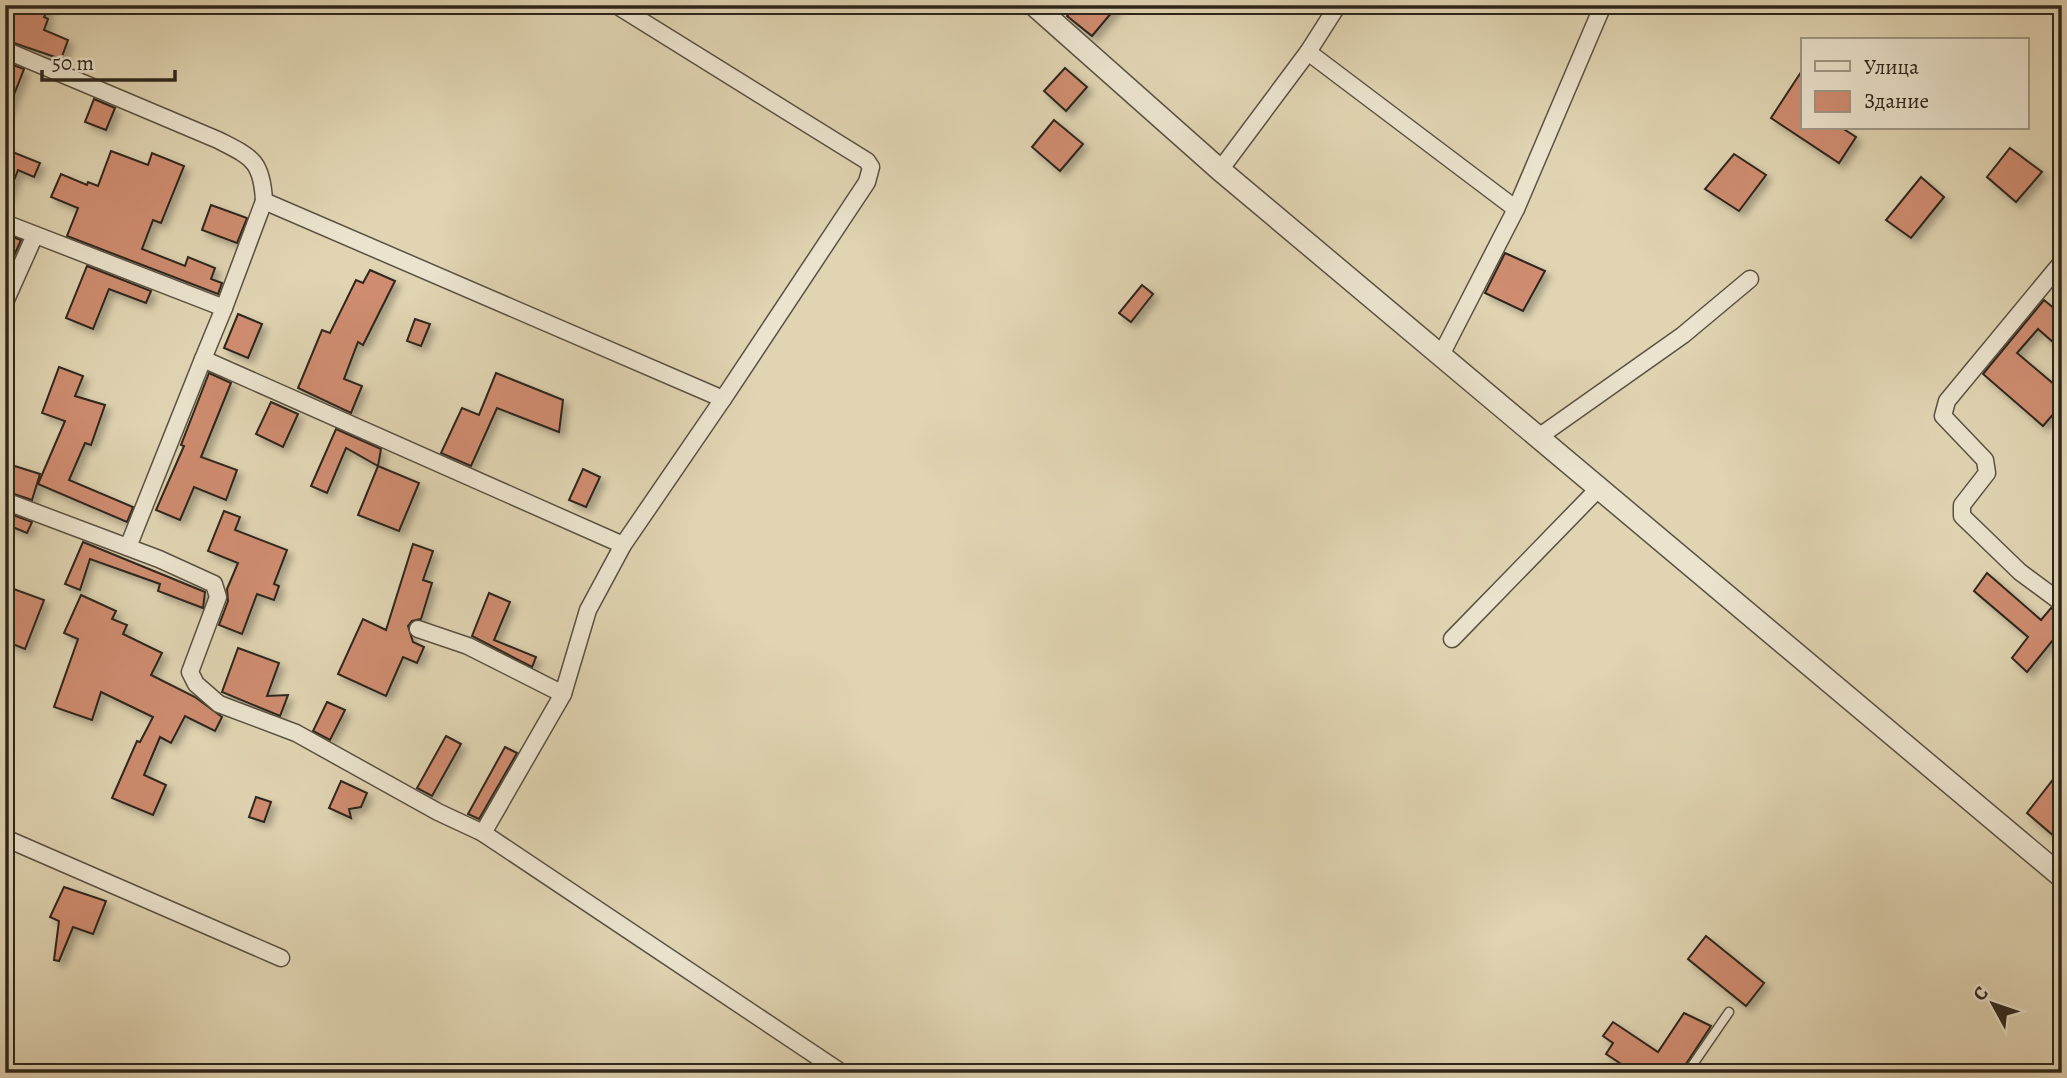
<svg xmlns="http://www.w3.org/2000/svg" width="2067" height="1078" viewBox="0 0 2067 1078" font-family="Alegreya,serif">
	<style>
		.building { fill: #cf8c70; stroke: #2e261c; stroke-width: 2; filter: url(#shadow) }
		.lines { fill: none; stroke-linecap: round; stroke-linejoin: round }
		.service-casing { stroke: #5a5242; stroke-width: 11 }
		.minor-casing { stroke: #5a5242; stroke-width: 19 }
		.tertiary-casing { stroke: #5a5242; stroke-width: 24 }
		.service { stroke: #ebe3cd; stroke-width: 8 }
		.minor { stroke: #ebe3cd; stroke-width: 16 }
		.tertiary { stroke: #ebe3cd; stroke-width: 21 }
	</style>
	<defs>
		<filter id="shadow"><feDropShadow dx="5" dy="5" stdDeviation="3.5" flood-color="#0004"/></filter>
	</defs>
	<rect width="100%" height="100%" fill="#e0d4b2"/>
	<filter id="stains"><feTurbulence type="fractalNoise" baseFrequency=".00286" numOctaves="4"/><feColorMatrix values="0 0 0 0 .2 0 0 0 0 .09 0 0 0 0 .02 0 0 0 .5 -.17"/></filter>
	<radialGradient id="worn" r=".72"><stop offset=".6" stop-color="#630" stop-opacity="0"/><stop offset="1" stop-color="#630" stop-opacity=".3"/></radialGradient>
	<!-- building -->
	<g class="building">
		<polygon points="15,5 28,11 31,5 50,5 44,17 48,19 44,30 68,40 61,59 5,40 5,28"/>
		<polygon points="1076,5 1118,5 1092,36 1067,16"/>
		<polygon points="5,62 24,69 6,115 5,114"/>
		<polygon points="1065,68 1087,87 1066,111 1044,91"/>
		<polygon points="1803,69 1803,128 1842,128 1856,137 1839,163 1771,118"/>
		<polygon points="94,99 115,108 106,130 85,122"/>
		<polygon points="1054,120 1083,144 1060,171 1032,147"/>
		<polygon points="2010,148 2042,172 2016,202 1987,177"/>
		<polygon points="5,149 40,163 34,177 18,170 6,201"/>
		<polygon points="111,151 148,165 152,153 184,166 161,223 153,220 142,249 185,266 188,257 215,268 211,279 222,283 218,294 67,236 78,208 51,197 61,174 87,185 88,182 98,186"/>
		<polygon points="1734,154 1766,175 1739,211 1705,189"/>
		<polygon points="1921,177 1944,197 1911,238 1886,220"/>
		<polygon points="211,205 247,218 237,243 202,230"/>
		<polygon points="5,234 21,240 5,276"/>
		<polygon points="1505,253 1545,271 1523,311 1485,293"/>
		<polygon points="87,266 151,291 146,303 109,289 93,329 66,318"/>
		<polygon points="370,270 395,281 363,345 358,342 344,379 362,386 351,413 298,388 322,330 330,333 356,280 363,283"/>
		<polygon points="1142,285 1153,294 1131,322 1119,313"/>
		<polygon points="2044,300 2062,315 2062,350 2038,329 2017,353 2062,391 2062,404 2043,426 1983,374"/>
		<polygon points="238,314 262,324 248,358 224,348"/>
		<polygon points="415,319 430,324 421,346 407,341"/>
		<polygon points="59,367 83,376 75,396 105,405 91,445 85,443 69,480 133,507 127,522 38,484 65,421 42,413"/>
		<polygon points="209,373 231,383 201,457 237,470 226,500 194,487 180,520 156,510 184,446 181,445"/>
		<polygon points="496,373 563,400 559,432 497,408 471,466 441,453 462,408 479,415"/>
		<polygon points="271,402 298,414 283,447 256,434"/>
		<polygon points="336,429 381,449 378,466 346,448 327,493 311,486"/>
		<polygon points="5,463 40,474 32,500 5,491"/>
		<polygon points="378,466 419,483 399,531 358,515"/>
		<polygon points="583,469 600,477 586,507 569,500"/>
		<polygon points="224,511 240,517 235,530 287,550 274,584 279,586 274,600 257,594 242,634 219,625 228,601 227,589 238,563 208,551"/>
		<polygon points="5,512 32,522 27,533 5,524"/>
		<polygon points="83,542 205,592 203,608 158,591 160,584 90,559 80,590 65,584"/>
		<polygon points="413,544 433,551 423,580 432,583 421,619 412,621 408,626 413,642 424,647 417,663 403,657 386,696 338,674 363,619 386,630"/>
		<polygon points="1987,573 2041,620 2051,608 2062,615 2062,629 2027,672 2012,658 2028,637 1974,591"/>
		<polygon points="8,587 44,600 25,649 5,641 5,595"/>
		<polygon points="489,593 510,602 494,640 536,657 532,667 472,636"/>
		<polygon points="81,595 116,611 112,619 127,625 123,634 162,653 151,675 195,697 222,717 215,731 185,716 171,743 160,737 144,775 166,785 153,815 112,798 137,741 140,742 153,717 101,692 92,720 54,707 78,639 64,633"/>
		<polygon points="238,648 279,663 267,696 288,695 280,716 222,692"/>
		<polygon points="327,702 345,710 330,740 313,731"/>
		<polygon points="446,736 461,744 432,796 417,788"/>
		<polygon points="505,747 517,753 479,819 468,814"/>
		<polygon points="2062,768 2062,843 2027,813"/>
		<polygon points="341,781 367,793 361,807 349,809 351,818 329,808"/>
		<polygon points="256,797 271,802 264,822 249,817"/>
		<polygon points="64,887 106,901 93,934 73,927 59,961 54,960 59,921 50,917"/>
		<polygon points="1706,936 1764,983 1746,1006 1688,959"/>
		<polygon points="1684,1013 1711,1026 1680,1073 1656,1073 1644,1065 1635,1073 1606,1054 1613,1043 1603,1036 1613,1022 1658,1052"/>
	</g>
	<g class="lines">
		<!-- service casing -->
		<g class="service-casing">
			<polyline id="service" points="1687,1073 1729,1012"/>
		</g>
		<!-- minor casing -->
		<g class="minor-casing">
			<g id="minor">
				<path d="M5,50L218,140C251,157 262,160 264,201"/>
				<polyline points="1308,52 1516,209"/>
				<polyline points="1220,170 1308,52 1338,5"/>
				<polyline points="5,223 224,308 264,201 723,399 867,182 871,167 867,161 616,5"/>
				<polyline points="2062,262 1947,401 1943,416 1985,460 1987,473 1962,505 1962,516 2020,572 2062,603"/>
				<polyline points="5,302 35,235"/>
				<polyline points="224,308 203,359 623,545 723,399"/>
				<polyline points="1441,355 1516,209 1603,5"/>
				<polyline points="1540,436 1683,335 1750,279"/>
				<polyline points="5,501 159,559 214,584 218,597 190,672 196,684 219,704 296,733 438,812 483,833 842,1073"/>
				<polyline points="128,547 203,359"/>
				<polyline points="418,629 468,646 563,694 483,833"/>
				<polyline points="1452,639 1600,487"/>
				<polyline points="563,694 588,610 623,545"/>
				<polyline points="5,838 281,958"/>
			</g>
		</g>
		<!-- tertiary casing -->
		<g class="tertiary-casing">
			<polyline id="tertiary" points="1034,5 1220,170 2062,877"/>
		</g>
		<!-- service -->
		<use href="#service" class="service"/>
		<!-- minor -->
		<use href="#minor" class="minor"/>
		<!-- tertiary -->
		<use href="#tertiary" class="tertiary"/>
	</g>
	<!-- margin -->
	<rect width="2067" height="1078" fill="none" stroke="#e0d4b2" stroke-width="28"/>
	<rect x="7" y="7" width="2053" height="1064" fill="none" stroke="#2e261c" stroke-width="3.5"/>
	<rect x="14" y="14" width="2039" height="1050" fill="none" stroke="#2e261c" stroke-width="2"/>
	<!-- legend -->
	<rect x="1801" y="38" width="228" height="91" fill="#ebe3cd" stroke="#9f9786" stroke-width="2"/>
	<rect x="1815" y="61" width="35" height="10" fill="#ebe3cd" stroke="#9f9786" stroke-width="2"/>
	<text x="1864" y="74" font-size="21" fill="#2e261c">Улица</text>
	<rect x="1815" y="91" width="35" height="21" fill="#cf8c70" stroke="#9f9786" stroke-width="2"/>
	<text x="1864" y="108" font-size="21" fill="#2e261c">Здание</text>
	<!-- north arrow -->
	<g transform="translate(1993 1004) rotate(310)" stroke="#ebe3cd" stroke-width="5" paint-order="stroke">
	<path d="M0-5L12 26L0 18L-12 26Z" fill="#2e261c"/>
	<text y="-10" font-size="19" font-weight="bold" text-anchor="middle" fill="#2e261c">С</text>
	</g>
	<!-- scale -->
	<path d="M42 70v10h133v-10" fill="none" stroke="#2e261c" stroke-width="3.5"/>
	<text x="52" y="70" font-size="21" fill="#2e261c" stroke="#ebe3cd" stroke-width="5" paint-order="stroke">50 m</text>
	<rect width="100%" height="100%" filter="url(#stains)"/>
	<rect width="100%" height="100%" fill="url(#worn)"/>
</svg>
